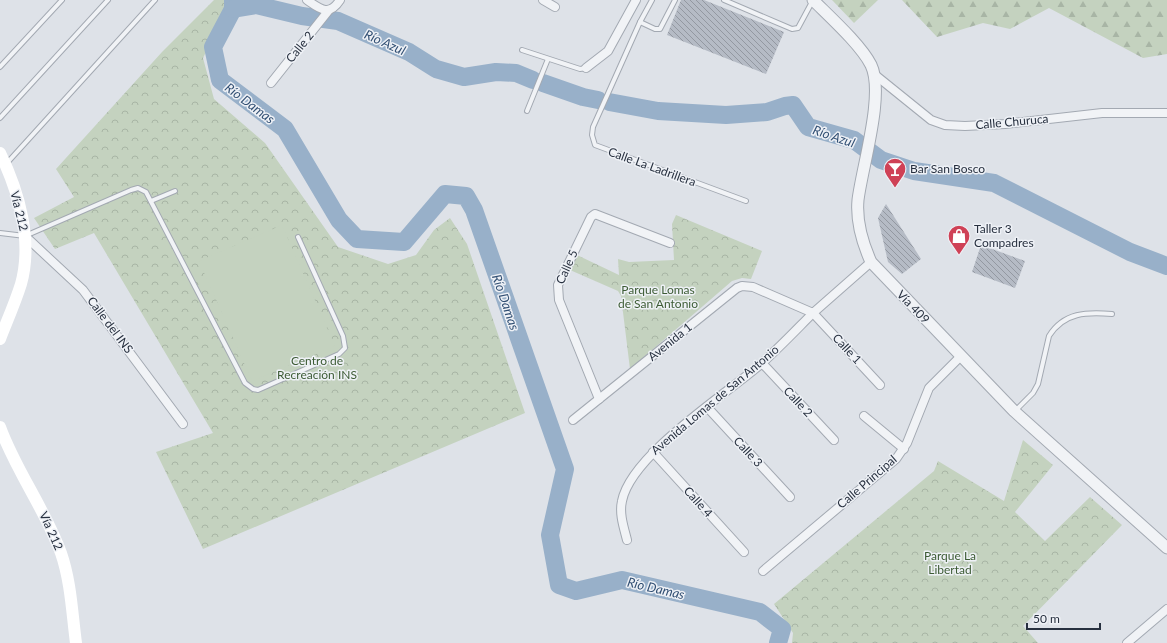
<svg xmlns="http://www.w3.org/2000/svg" width="1167" height="643" viewBox="0 0 1167 643" font-family="Lato,sans-serif">
<defs>
<pattern id="forest-firs" width="22" height="20" patternUnits="userSpaceOnUse"><rect width="22" height="20" fill="#c4d2bf"/><path d="M5 1l3.5 6h-7zM16 11l3.5 6h-7z" fill="#a8b5a5"/></pattern>
<pattern id="park-crowns" width="20" height="18" patternUnits="userSpaceOnUse"><rect width="20" height="18" fill="#c4d2bf"/><path d="M2 6a3 3 0 1 1 6 0M12 15a3 3 0 1 1 6 0" fill="none" stroke="#a8b5a5"/></pattern>
<pattern id="building-back-hatch" width="6" height="6" patternUnits="userSpaceOnUse"><rect width="6" height="6" fill="#b5bbc5"/><path d="M-1 5l2 2M0 0l6 6M5-1l2 2" fill="none" stroke="#9398a1"/></pattern>
</defs>
<rect width="100%" height="100%" fill="#dee2e8"/>
<g fill="url(#forest-firs)">
<polygon points="832,0 878,0 854,23"/>
<polygon points="902,0 1167,0 1167,54 1143,58 1049,8 1010,29 983,23 937,37"/>
</g>
<g fill="url(#park-crowns)">
<polygon points="214,0 227,0 228,7 203,58 214,99 265,143 338,247 388,264 416,255 434,230 450,218 467,244 525,413 203,549 156,452 213,433 94,233 55,249 34,218 74,197 56,169 162,52"/>
<polygon points="676,215 762,251 751,279 742,278 732,281 630,369 621,296 618,291 570,270 577,255 619,275 618,259 629,262 674,260 672,224"/>
<polygon points="1023,440 1053,465 1015,512 1045,541 1090,497 1122,525 1023,626 1038,643 792,643 793,633 774,604 934,471 938,461 1004,501"/>
</g>
<polygon fill="#c4d2bf" points="282,225 335,346 252,381 199,261"/>
<g fill="none" stroke-linecap="round" stroke-linejoin="round">
<g stroke="#98b0c9" stroke-width="18">
<polyline points="233,0 233,9 213,47 220,80 285,129 339,220 357,239 404,242 445,194 466,196 474,210 565,469 550,535 559,585 576,591 622,580 760,612 782,629 778,643"/>
<polyline points="233,9 256,5 302,16 338,21 409,52 436,69 464,77 496,72 516,73 533,80"/>
<polyline points="543,83 583,97 598,100"/>
<polyline points="609,102 658,111 726,115 767,112 785,106 793,105 808,127 854,140 881,160 914,171 994,183 1130,252 1167,266"/>
</g>
</g>
<g fill="url(#building-back-hatch)">
<polygon points="681,0 704,0 784,32 766,74 667,35"/>
<polygon points="886,204 921,259 902,274 888,262 878,218"/>
<polygon points="981,245 1025,261 1015,288 972,272"/>
</g>
<g fill="none" stroke-linecap="round" stroke-linejoin="round">
<g stroke="#a3a9b2" stroke-width="6">
<g id="service">
<polyline points="652,0 640,22 593,127 592,135 595,145 746,201"/>
<polyline points="724,0 792,29 798,28 812,2"/>
<polyline points="640,22 655,29 660,29 675,0"/>
<polyline points="522,50 580,69 586,68"/>
<polyline points="0,67 62,0"/>
<polyline points="527,111 548,59"/>
<polyline points="0,118 108,0"/>
<polyline points="7,163 155,0"/>
<polyline points="151,201 175,191"/>
<polyline points="0,233 25,236 131,190 138,188 146,192 245,383 253,389 258,390 339,354 345,348 343,336 298,237"/>
<path d="M1015,411L1033,393L1038,384L1049,336C1064,312 1087,312 1112,314"/>
</g>
</g>
<g stroke="#a3a9b2" stroke-width="10">
<g id="minor">
<path d="M307,0C320,9 329,17 340,0"/>
<polyline points="543,0 555,7"/>
<polyline points="586,68 608,51 636,0"/>
<polyline points="874,74 931,120 945,125 965,126 1005,124 1102,113 1167,113"/>
<polyline points="271,83 329,10"/>
<polyline points="25,236 83,290 183,424"/>
<polyline points="762,363 834,440"/>
<polyline points="599,399 559,300 558,285 591,217 595,214 670,243"/>
<polyline points="707,407 790,497"/>
<polyline points="864,416 904,449"/>
<polyline points="573,420 737,288 742,286 753,287 813,313 871,262"/>
<polyline points="653,452 744,552"/>
<path d="M627,540C624,528 619,514 622,501C631,455 725,395 761,364C779,348 796,330 813,313L880,385"/>
<polyline points="763,571 896,459 907,443 929,388 961,356"/>
<polyline points="1127,643 1167,609"/>
</g>
</g>
<g stroke="#a3a9b2" stroke-width="13">
<path id="tertiary" d="M813,0C830,17 861,45 871,65C885,94 862,167 858,200C856,222 862,242 871,262L1014,411L1167,548"/>
</g>
<use href="#service" stroke="#f1f3f6" stroke-width="4"/>
<use href="#minor" stroke="#f1f3f6" stroke-width="8"/>
<use href="#tertiary" stroke="#f1f3f6" stroke-width="11"/>
<g stroke="#fff" stroke-width="12">
<path d="M0,153C19,192 33,241 21,284C15,303 7,321 0,339"/>
<path d="M0,427C16,471 45,509 61,553C71,582 72,613 76,643"/>
</g>
</g>
<defs>
<g id="bar-pin" transform="scale(1.15)"><path d="M0 17L-7.5 6A9.5 9.5 0 1 1 7.5 6Z" fill="#cf4156" stroke="#eef1f6"/><path d="M-6-5H6L.8 .8V4.5H3.5V6h-7V4.5H-.8V.8Z" fill="#fff"/></g>
<g id="shop-pin" transform="scale(1.15)"><path d="M0 17L-7.5 6A9.5 9.5 0 1 1 7.5 6Z" fill="#cf4156" stroke="#eef1f6"/><path d="M-5-2.5h2.3a2.7 3.5 0 0 1 5.4 0H5L5.5 6h-11ZM-1.5-2.5h3a1.5 2.3 0 0 0-3 0Z" fill="#fff"/></g>
</defs>
<g fill-rule="evenodd">
<use href="#bar-pin" x="895" y="169"/>
<use href="#shop-pin" x="959" y="236"/>
</g>
<g text-anchor="middle" stroke-width="3" stroke-linejoin="round" paint-order="stroke">
<g font-size="12" fill="#27303f" stroke="#eef1f6">
<text transform="translate(300 47) rotate(-51)" y="4">Calle 2</text>
<text transform="translate(1012 122) rotate(-5)" y="4">Calle Churuca</text>
<text transform="translate(652 167) rotate(20)" y="4">Calle La Ladrillera</text>
<text transform="translate(19 211) rotate(76)" y="4">Vía 212</text>
<text transform="translate(567 267) rotate(-66)" y="4">Calle 5</text>
<text transform="translate(913 307) rotate(46)" y="4">Vía 409</text>
<text transform="translate(110 325) rotate(53)" y="4">Calle del INS</text>
<text transform="translate(670 342) rotate(-39)" y="4">Avenida 1</text>
<text transform="translate(847 349) rotate(47)" y="4">Calle 1</text>
<text transform="translate(715 400) rotate(-40)" y="4">Avenida Lomas de San Antonio</text>
<text transform="translate(798 402) rotate(47)" y="4">Calle 2</text>
<text transform="translate(748 452) rotate(47)" y="4">Calle 3</text>
<text transform="translate(867 482) rotate(-41)" y="4">Calle Principal</text>
<text transform="translate(698 502) rotate(48)" y="4">Calle 4</text>
<text transform="translate(51 531) rotate(66)" y="4">Vía 212</text>
</g>
<g font-size="12" fill="#27303f" stroke="#eef1f6" text-anchor="start">
<text x="910" y="173">Bar San Bosco</text>
<text x="974" y="233">Taller 3<tspan x="974" dy="14">Compadres</tspan></text>
</g>
<g font-size="12" fill="#3c5b34" stroke="#eef1f6">
<text x="658" y="294">Parque Lomas<tspan x="658" dy="14">de San Antonio</tspan></text>
<text x="317" y="365">Centro de<tspan x="317" dy="14">Recreación INS</tspan></text>
<text x="950" y="560">Parque La<tspan x="950" dy="14">Libertad</tspan></text>
</g>
<g font-size="13" font-style="italic" fill="#314f73" stroke="#eef1f6">
<text transform="translate(385 42) rotate(24)" y="5">Río Azul</text>
<text transform="translate(250 103) rotate(37)" y="5">Río Damas</text>
<text transform="translate(834 136) rotate(19)" y="5">Río Azul</text>
<text transform="translate(506 302) rotate(71)" y="5">Río Damas</text>
<text transform="translate(656 588) rotate(13)" y="5">Río Damas</text>
</g>
</g>
<path d="M1027 623v6h73v-6" fill="none" stroke="#27303f" stroke-width="2"/>
<text x="1033" y="623" font-size="12" fill="#27303f" stroke="#eef1f6" stroke-width="3" paint-order="stroke">50 m</text>
</svg>
